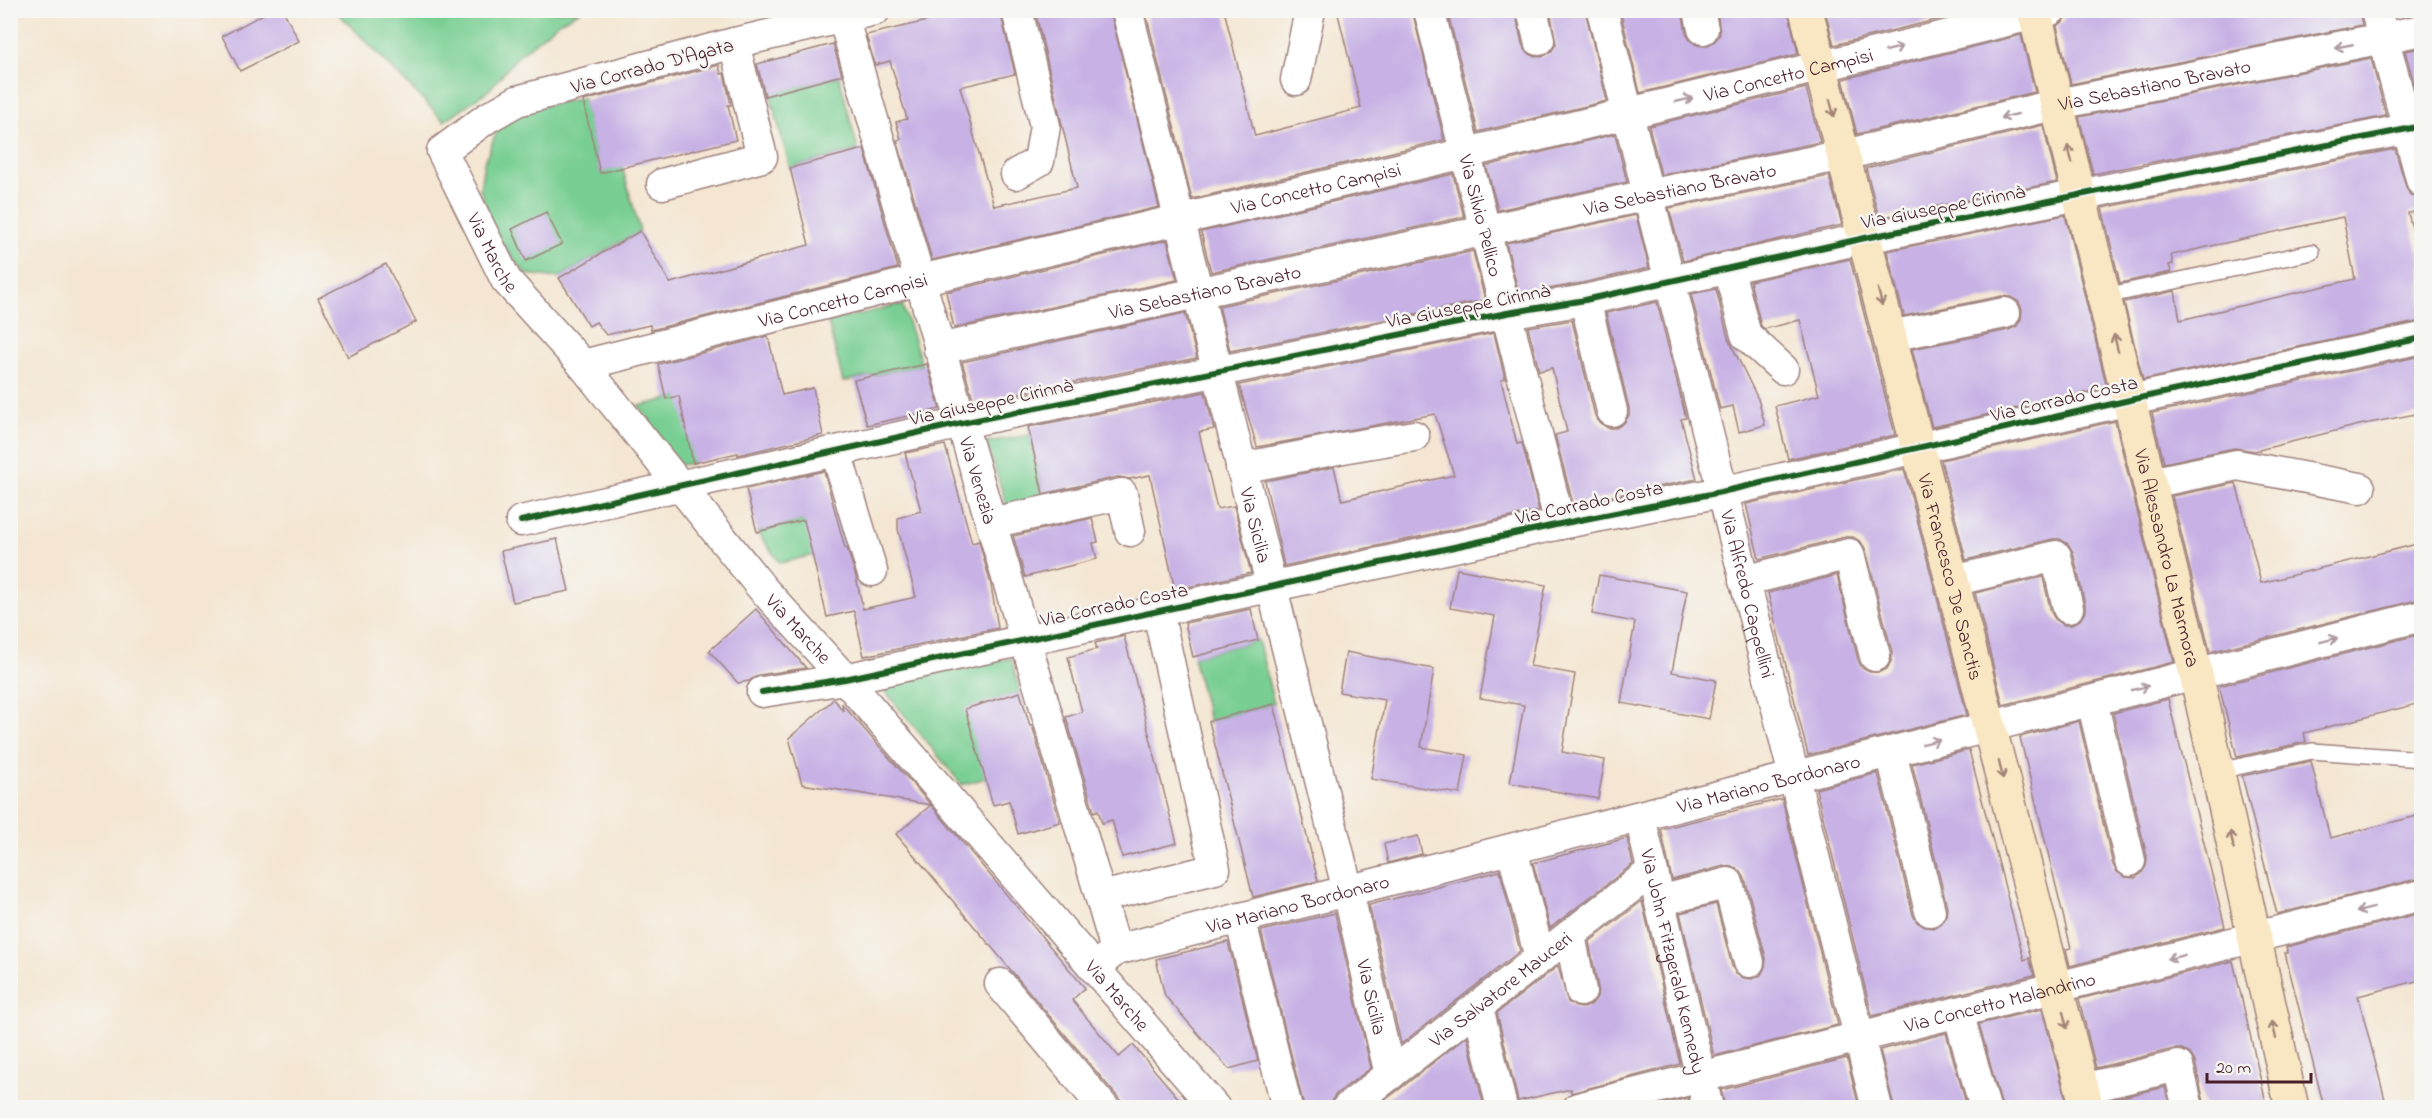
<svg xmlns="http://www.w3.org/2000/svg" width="2432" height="1118" viewBox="0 0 2432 1118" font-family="'Indie Flower',sans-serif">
<rect width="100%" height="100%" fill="#f6f6f2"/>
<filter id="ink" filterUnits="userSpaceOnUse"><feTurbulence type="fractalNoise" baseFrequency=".0167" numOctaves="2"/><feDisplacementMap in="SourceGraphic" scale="12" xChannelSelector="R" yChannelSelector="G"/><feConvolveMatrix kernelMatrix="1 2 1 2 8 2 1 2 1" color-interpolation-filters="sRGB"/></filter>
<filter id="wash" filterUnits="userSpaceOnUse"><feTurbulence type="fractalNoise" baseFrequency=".008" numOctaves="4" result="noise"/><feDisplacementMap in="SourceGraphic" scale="24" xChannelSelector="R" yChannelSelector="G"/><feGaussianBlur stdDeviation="1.35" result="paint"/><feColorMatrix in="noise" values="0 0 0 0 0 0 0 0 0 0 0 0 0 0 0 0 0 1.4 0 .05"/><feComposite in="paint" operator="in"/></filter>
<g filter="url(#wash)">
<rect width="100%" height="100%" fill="#f4e6d2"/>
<g fill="#79cf93" stroke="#62775f" stroke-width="1.5">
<polygon points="336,11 581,11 561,21 518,56 489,90 444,121"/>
<polygon points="839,76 858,150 790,168 770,94"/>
<polygon points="583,98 600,172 622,167 640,231 559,278 526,274 502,245 490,220 480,189 484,163 499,126 518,111"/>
<polygon points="902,304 922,365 843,382 828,322"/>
<polygon points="776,373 693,463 679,465 639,406"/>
<polygon points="1030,435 1044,499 1007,506 986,442"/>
<polygon points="836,512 849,547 780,563 757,532"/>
<polygon points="1258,640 1274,704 1209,721 1193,657"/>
<polygon points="1011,658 1020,692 966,709 986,778 962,785 880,685"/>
</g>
<g id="blocks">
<g fill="#c7b1e5">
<polygon points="271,10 283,10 299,41 240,71 222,36"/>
<polygon points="975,10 1000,10 1015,74 960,87 994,206 1077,188 1035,10 1110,10 1159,207 932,260 897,140 901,139 896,122 907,119 890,61 875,65 866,35"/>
<polygon points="1145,10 1224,10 1255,136 1361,108 1337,10 1412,10 1444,140 1192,199"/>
<polygon points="1447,10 1515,10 1522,44 1526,51 1533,56 1542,57 1551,52 1556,44 1550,10 1585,10 1607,101 1478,132"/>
<polygon points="1620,10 1682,10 1686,33 1690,40 1697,45 1706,46 1715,41 1720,34 1717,10 1788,10 1798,54 1640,93"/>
<polygon points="1825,10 1976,10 1834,45"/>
<polygon points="2068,10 2359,10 2362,25 2071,84 2057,26 2063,22"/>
<polygon points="2021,35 2035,92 1857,134 1843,79"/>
<polygon points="833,44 842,75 765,96 757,64"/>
<polygon points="2421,48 2421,109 2405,51"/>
<polygon points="2371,58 2386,116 2093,174 2079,117"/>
<polygon points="719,65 721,74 724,73 731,105 728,105 736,140 600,173 583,101"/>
<polygon points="1806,88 1820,142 1661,175 1649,126"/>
<polygon points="2043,125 2057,182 1879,218 1866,168"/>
<polygon points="1615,134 1627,182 1498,210 1486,166"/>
<polygon points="864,149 898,268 651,330 650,325 606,335 596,322 589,326 559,278 640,231 670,283 809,245 790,168"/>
<polygon points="2395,149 2406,187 2410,195 2421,199 2421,211 2408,213 2421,261 2421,321 2143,380 2124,302 2175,291 2180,320 2355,279 2343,217 2171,255 2173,264 2169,265 2171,272 2120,283 2102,208"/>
<polygon points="1453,174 1464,217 1211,272 1201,232"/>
<polygon points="1829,176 1842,225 1683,261 1669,208"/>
<polygon points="546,212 562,244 526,261 512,229"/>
<polygon points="1636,215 1649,268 1582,283 1519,294 1506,243"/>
<polygon points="2065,215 2107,388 1932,427 1912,349 2009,330 2017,326 2021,319 2022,309 2018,301 2010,297 2002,296 1904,316 1887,251"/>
<polygon points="1167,240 1177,280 954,328 946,292"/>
<polygon points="1473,251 1485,300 1230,351 1219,306"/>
<polygon points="1850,259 1895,435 1788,459 1775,406 1819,395 1800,320 1765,329 1761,326 1750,281"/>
<polygon points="386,264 416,322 348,357 318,298"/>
<polygon points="1716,289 1728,338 1758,399 1765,425 1739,432 1733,406 1720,409 1691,294"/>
<polygon points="1657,302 1686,418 1681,419 1697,479 1573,504 1555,435 1567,432 1552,368 1539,371 1528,327 1572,320 1595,416 1600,423 1608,428 1616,428 1624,423 1629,415 1629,408 1606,313"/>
<polygon points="1185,313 1197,358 974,402 962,362"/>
<polygon points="1494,333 1505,379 1501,380 1517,444 1522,443 1539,511 1284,566 1265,481 1334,467 1342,500 1454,475 1435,414 1257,447 1239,385"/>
<polygon points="768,336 782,395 813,388 823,435 738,455 738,453 693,463 679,396 666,399 658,364"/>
<polygon points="2421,356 2421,413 2359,425 2255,451 2234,448 2164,463 2152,413"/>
<polygon points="927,364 940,409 867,425 854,380"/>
<polygon points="1205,392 1214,429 1199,432 1217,509 1234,506 1251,573 1175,590 1150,475 1130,479 1118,477 1043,494 1028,427"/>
<polygon points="2115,421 2174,662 2003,705 1975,593 2043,577 2051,612 2055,619 2064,625 2072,625 2080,620 2085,612 2085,605 2073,552 2068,544 2060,539 2053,539 1966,560 1941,460"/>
<polygon points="945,445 972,543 979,541 991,585 998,628 864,656 854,611 827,617 804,520 757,532 746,489 824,471 845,548 847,548 856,577 863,609 916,597 898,529 898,518 921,511 905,453"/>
<polygon points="1904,469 1967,715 1808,755 1768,593 1837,575 1858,660 1862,668 1870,672 1880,672 1887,669 1891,661 1892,652 1866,550 1861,542 1853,537 1845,537 1759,559 1746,504"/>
<polygon points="2236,483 2261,583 2421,543 2421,599 2210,652 2172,496"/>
<polygon points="1092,518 1098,542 1093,543 1097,559 1025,577 1013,536"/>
<polygon points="557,539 569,591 513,602 501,551"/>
<polygon points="1457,569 1546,585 1530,666 1575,674 1562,752 1605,760 1598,799 1510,783 1524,705 1480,698 1495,616 1450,608"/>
<polygon points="1599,575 1687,591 1672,672 1716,680 1709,719 1621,703 1635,622 1592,614"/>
<polygon points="756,609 806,668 759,675 749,681 738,683 709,651"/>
<polygon points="1251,609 1258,640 1193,657 1185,623"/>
<polygon points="2421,634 2421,703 2304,733 2306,742 2237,757 2219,686"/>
<polygon points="1124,636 1177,843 1122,857 1112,820 1102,823 1098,810 1094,812 1066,717 1082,712 1068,657 1097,649 1095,643"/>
<polygon points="1346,652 1434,669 1421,747 1467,755 1460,794 1371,779 1385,700 1339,692"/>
<polygon points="1020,692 1030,726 1032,725 1060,822 1018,834 1009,801 993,805 965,709"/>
<polygon points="834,699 843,711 842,704 931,805 802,784 789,738"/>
<polygon points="2168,699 2225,927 2070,966 2066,949 2071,948 2020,737 2079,721 2113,865 2117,872 2125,877 2135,878 2141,874 2146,866 2147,857 2113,713"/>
<polygon points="1274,704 1318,881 1253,897 1209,721"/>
<polygon points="1969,750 2024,960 2029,958 2034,975 1872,1016 1816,789 1878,773 1913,915 1917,922 1925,927 1935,928 1941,924 1946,916 1947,907 1912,764"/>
<polygon points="2311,761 2330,838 2421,815 2421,878 2277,914 2242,776"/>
<polygon points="1782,799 1838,1025 1714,1056 1680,913 1716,904 1732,966 1736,974 1744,978 1753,979 1761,975 1765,967 1766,958 1745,879 1741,871 1733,867 1724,866 1672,880 1661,829"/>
<polygon points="931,805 1085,988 1072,1000 1096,1029 1119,1057 1133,1045 1186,1107 1126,1107 931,875 896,834"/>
<polygon points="1418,836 1422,854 1388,863 1384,844"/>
<polygon points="1627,838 1633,864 1550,928 1533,863"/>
<polygon points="1500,871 1520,951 1401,1044 1369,905"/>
<polygon points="1642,901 1680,1064 1571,1093 1571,1089 1518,1101 1497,1013 1558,966 1568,1002 1576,1007 1584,1008 1592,1004 1597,997 1598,988 1589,942"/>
<polygon points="1335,913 1371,1068 1336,1094 1331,1101 1330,1107 1304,1107 1261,931"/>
<polygon points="2421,913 2421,980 2358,996 2387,1107 2324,1107 2285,953 2288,953 2286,947"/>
<polygon points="1228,942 1258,1061 1229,1069 1165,996 1156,959"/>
<polygon points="2233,961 2267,1107 2205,1107 2195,1062 2190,1054 2182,1049 2174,1049 2096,1068 2079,999"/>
<polygon points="2042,1009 2068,1107 2002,1107 1979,1024"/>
<polygon points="1946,1033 1967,1107 1894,1107 1880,1050"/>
<polygon points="1467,1036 1484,1107 1376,1107 1401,1088"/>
<polygon points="1847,1058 1859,1107 1725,1107 1721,1090"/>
<polygon points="2165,1087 2170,1107 2105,1107 2105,1101"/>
<polygon points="1688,1098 1690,1107 1650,1107"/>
</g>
</g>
</g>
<g filter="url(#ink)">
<use href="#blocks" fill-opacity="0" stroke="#9f827e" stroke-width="1.5"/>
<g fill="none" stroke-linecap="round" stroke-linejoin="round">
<g stroke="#9f827e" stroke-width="18">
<g id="lane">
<polyline points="2105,296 2312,252"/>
<polyline points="2218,771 2312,751 2422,759"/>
</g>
</g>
<g stroke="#9f827e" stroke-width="33">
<g id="street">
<path id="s1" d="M841,10L1116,950"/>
<path id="s2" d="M875,10L734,43L517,101L487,118L442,151L506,280L583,365L762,588L845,679L1215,1108"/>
<path id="s3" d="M1127,10L1348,891L1390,1075"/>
<path id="s4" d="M1429,10L1560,524"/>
<polyline points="1532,10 1539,40"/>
<path id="s5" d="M1602,10L1877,1108"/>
<polyline points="1699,10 1703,29"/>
<polyline points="2376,10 2422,182"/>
<polyline points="1296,80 1310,10"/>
<polyline points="1016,174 1039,161 1045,126 1017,10"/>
<polyline points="662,184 762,157 734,43"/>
<polyline points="1728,267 1746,335 1783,369"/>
<polyline points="1585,300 1612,411"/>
<polyline points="1890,336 2005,313"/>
<path id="s6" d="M939,349L1648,195L1844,155L2058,104L2422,30"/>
<path id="s7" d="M583,365L920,280L1466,153L2051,10"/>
<polyline points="836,452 872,571"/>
<polyline points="1241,468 1348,447 1414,436"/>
<polyline points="2150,483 2237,465 2360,488"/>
<polyline points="521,521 962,423 1507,313 1585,300 1865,238 2422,126"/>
<polyline points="991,523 1122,494 1130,531"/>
<polyline points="1744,581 1849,554 1875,656"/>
<polyline points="1953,581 2056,556 2068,608"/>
<polyline points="762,692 845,679 1560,524 1721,492 2130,400 2422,338"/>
<polyline points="2092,701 2130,861"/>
<polyline points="1891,752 1930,911"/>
<path id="s8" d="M1640,817L1708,1108"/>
<polyline points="1512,849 1540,958"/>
<polyline points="1101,897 1215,869 1158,612"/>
<polyline points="1660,901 1728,883 1749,962"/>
<polyline points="1240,918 1287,1108"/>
<polyline points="1570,935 1581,991"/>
<path id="s9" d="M1094,968L1116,950L2422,616"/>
<polyline points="1000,984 1104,1108"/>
<polyline points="1478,1007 1502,1108"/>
<polyline points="1958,1012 1985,1108"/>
<polyline points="2082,1089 2178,1066 2188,1108"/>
<path id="s10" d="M1347,1108L1652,871"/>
<path id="s11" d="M1578,1108L2422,895"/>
</g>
</g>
<g stroke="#9f827e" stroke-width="36">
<g id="secondary">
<path id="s12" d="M1806,10L2087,1108"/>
<path id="s13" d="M2034,10L2196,674L2292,1108"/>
</g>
</g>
<use href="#lane" stroke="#fff" stroke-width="15"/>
<use href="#street" stroke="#fff" stroke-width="30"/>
<use href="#secondary" stroke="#f9e7c3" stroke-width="33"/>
<g stroke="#f6f6f2" stroke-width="10">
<g id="cycleway">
<polyline points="521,521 962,423 1507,313 1585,300 1865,238 2422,126"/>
<polyline points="762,692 845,679 1560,524 1721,492 2130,400 2422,338"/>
</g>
</g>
<use href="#cycleway" stroke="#1b5e20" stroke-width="6"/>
</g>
<defs><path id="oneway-shaft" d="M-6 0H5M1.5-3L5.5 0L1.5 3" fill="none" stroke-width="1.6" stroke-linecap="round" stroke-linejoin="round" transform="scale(1.5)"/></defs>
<g stroke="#ae9aa0">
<use href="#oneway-shaft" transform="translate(2344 46) rotate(169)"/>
<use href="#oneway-shaft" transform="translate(1894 49) rotate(-14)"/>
<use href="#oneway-shaft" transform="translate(1684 100) rotate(-13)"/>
<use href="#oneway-shaft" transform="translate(2009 116) rotate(167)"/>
<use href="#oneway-shaft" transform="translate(2329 640) rotate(-14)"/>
<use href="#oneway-shaft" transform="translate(2140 688) rotate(-14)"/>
<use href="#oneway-shaft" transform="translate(1931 742) rotate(-14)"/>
<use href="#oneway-shaft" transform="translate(2365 910) rotate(166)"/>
<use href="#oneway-shaft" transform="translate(2176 957) rotate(166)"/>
</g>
<g stroke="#a28377">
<use href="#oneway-shaft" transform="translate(1832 108) rotate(76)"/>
<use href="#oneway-shaft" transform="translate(2070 154) rotate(-104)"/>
<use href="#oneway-shaft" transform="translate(1880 297) rotate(76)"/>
<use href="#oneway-shaft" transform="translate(2116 343) rotate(-104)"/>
<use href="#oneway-shaft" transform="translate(2001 770) rotate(76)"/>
<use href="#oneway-shaft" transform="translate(2232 840) rotate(-102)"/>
<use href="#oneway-shaft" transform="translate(2065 1020) rotate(76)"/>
<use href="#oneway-shaft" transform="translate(2274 1030) rotate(-103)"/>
</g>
</g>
<g text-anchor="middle" stroke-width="5" stroke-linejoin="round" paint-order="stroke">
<g font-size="20" fill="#4a1f2b" stroke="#f6f6f2">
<text transform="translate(652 65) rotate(-15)" y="7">Via Corrado D'Agata</text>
<text dy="7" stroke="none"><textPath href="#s7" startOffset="1240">Via Concetto Campisi</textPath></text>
<text dy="7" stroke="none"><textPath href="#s6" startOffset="1244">Via Sebastiano Bravato</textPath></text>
<text dy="7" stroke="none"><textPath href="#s7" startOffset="754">Via Concetto Campisi</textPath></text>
<text dy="7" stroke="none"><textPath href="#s6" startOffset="758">Via Sebastiano Bravato</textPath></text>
<text transform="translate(1943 206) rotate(-11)" y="7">Via Giuseppe Cirinnà</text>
<text dy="7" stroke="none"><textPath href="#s4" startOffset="212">Via Silvio Pellico</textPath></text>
<text dy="7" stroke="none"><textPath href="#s2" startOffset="573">Via Marche</textPath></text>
<text dy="7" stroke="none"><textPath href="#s6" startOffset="272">Via Sebastiano Bravato</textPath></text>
<text dy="7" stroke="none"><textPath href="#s7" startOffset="268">Via Concetto Campisi</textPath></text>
<text transform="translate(1468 305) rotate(-11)" y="7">Via Giuseppe Cirinnà</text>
<text transform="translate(2064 398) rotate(-13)" y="7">Via Corrado Costa</text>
<text transform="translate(991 401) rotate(-12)" y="7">Via Giuseppe Cirinnà</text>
<text dy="7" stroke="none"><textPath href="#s1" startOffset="490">Via Venezia</textPath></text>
<text transform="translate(1589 502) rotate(-12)" y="7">Via Corrado Costa</text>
<text dy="7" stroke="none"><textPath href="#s3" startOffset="531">Via Sicilia</textPath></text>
<text dy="7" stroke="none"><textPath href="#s13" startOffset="564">Via Alessandro La Marmora</textPath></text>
<text dy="7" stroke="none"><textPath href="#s12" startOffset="585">Via Francesco De Sanctis</textPath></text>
<text dy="7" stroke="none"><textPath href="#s5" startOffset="602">Via Alfredo Cappellini</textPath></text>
<text transform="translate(1114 604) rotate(-12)" y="7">Via Corrado Costa</text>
<text dy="7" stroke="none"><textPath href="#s2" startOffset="1059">Via Marche</textPath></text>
<text dy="7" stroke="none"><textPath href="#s9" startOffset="702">Via Mariano Bordonaro</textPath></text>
<text dy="7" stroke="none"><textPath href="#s9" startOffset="216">Via Mariano Bordonaro</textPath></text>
<text dy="7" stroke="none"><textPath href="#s8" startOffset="148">Via John Fitzgerald Kennedy</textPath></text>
<text dy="7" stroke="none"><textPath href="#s10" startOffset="194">Via Salvatore Mauceri</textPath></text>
<text dy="7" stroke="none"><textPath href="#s2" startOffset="1545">Via Marche</textPath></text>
<text dy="7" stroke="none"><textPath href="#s3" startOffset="1017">Via Sicilia</textPath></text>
<text dy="7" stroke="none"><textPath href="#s11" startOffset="435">Via Concetto Malandrino</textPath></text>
</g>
</g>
<rect width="2432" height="1118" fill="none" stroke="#f6f6f2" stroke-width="36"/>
<path d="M2207 1073v9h104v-9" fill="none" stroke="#4a1f2b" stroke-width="3"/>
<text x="2216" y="1073" font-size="18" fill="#4a1f2b" stroke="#f6f6f2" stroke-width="4.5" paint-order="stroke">20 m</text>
</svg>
